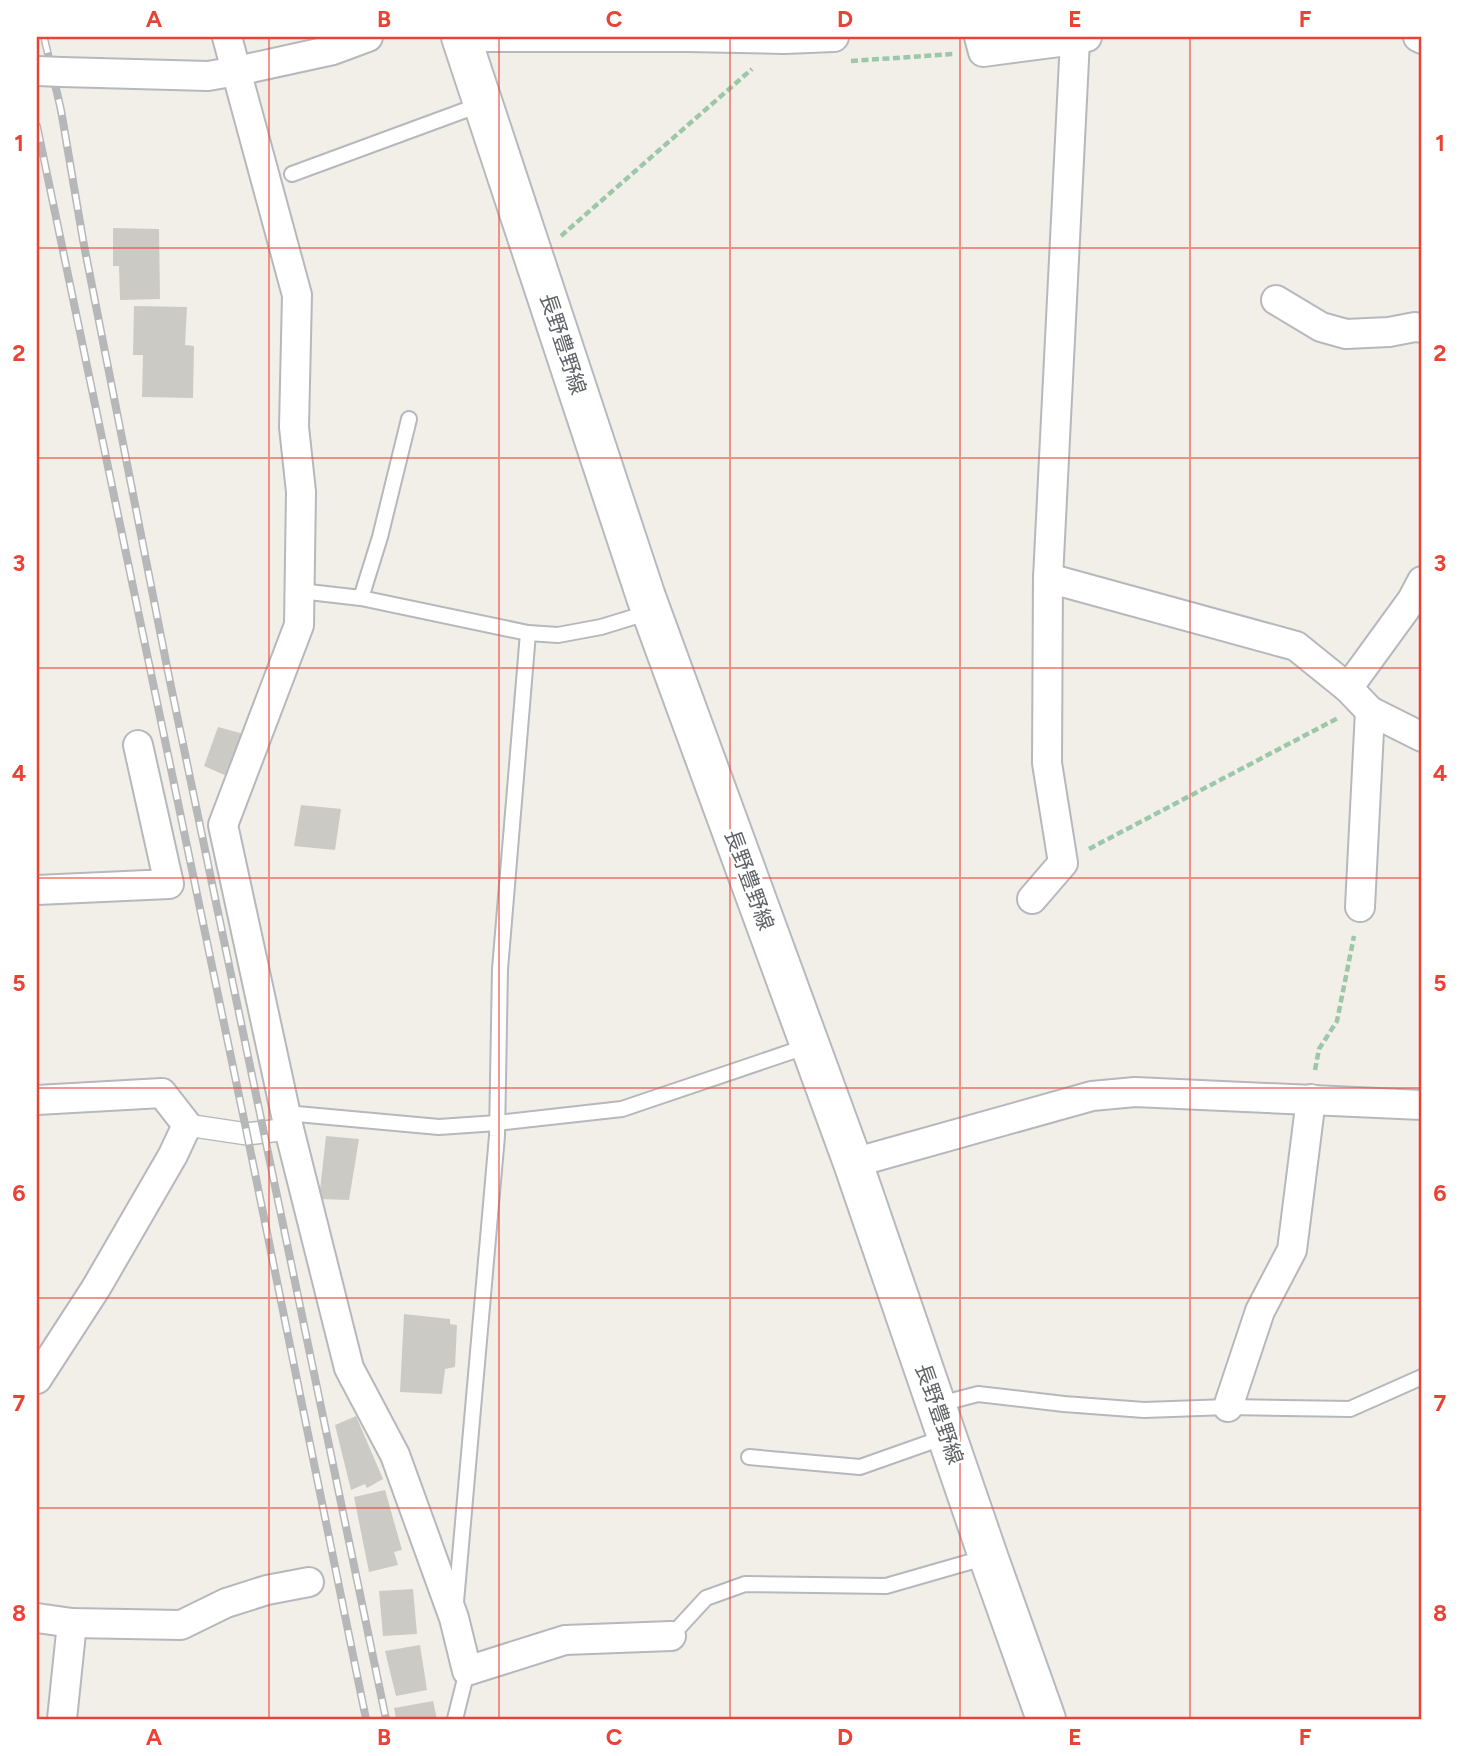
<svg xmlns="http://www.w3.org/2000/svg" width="1459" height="1756" viewBox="0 0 1459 1756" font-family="Figtree,'Noto Sans JP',sans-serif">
<rect width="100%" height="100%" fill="#f1efe8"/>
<g fill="#cccac5">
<polygon points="113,228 159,229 160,299 120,300 119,266 113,266"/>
<polygon points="134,306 187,307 185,345 194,346 193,398 142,397 143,355 133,355"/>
<polygon points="218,727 244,734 229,777 204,766"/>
<polygon points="301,805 341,809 335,850 294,846"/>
<polygon points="326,1136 359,1139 349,1200 319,1199"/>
<polygon points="404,1314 450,1319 450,1324 457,1325 455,1367 445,1369 442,1394 400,1392"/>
<polygon points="356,1416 383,1479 367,1488 365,1484 351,1490 335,1425"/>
<polygon points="385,1490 402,1550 394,1552 398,1565 369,1572 354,1497"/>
<polygon points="413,1589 417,1634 383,1636 379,1591"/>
<polygon points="420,1645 427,1690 396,1696 385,1651"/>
<polygon points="433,1701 437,1719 396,1719 394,1708"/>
</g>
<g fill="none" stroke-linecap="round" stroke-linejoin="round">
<g stroke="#b5b8bc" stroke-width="18">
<g id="service">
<polyline points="292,174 482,104"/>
<polyline points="300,591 361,598 380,537 409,419"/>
<polyline points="361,598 528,633 558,635 601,627 650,612"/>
<polyline points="286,1113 439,1127 497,1123 622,1109 808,1046"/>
<polyline points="936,1405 978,1394 1064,1404 1144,1410 1228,1407 1350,1409 1422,1377"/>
<polyline points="749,1457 860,1467 945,1437"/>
<polyline points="456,1602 497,1136 500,969 528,633"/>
<polyline points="671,1636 706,1598 745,1584 886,1586 987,1557"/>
<polyline points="455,1719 467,1671"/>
</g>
</g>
<g stroke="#b5b8bc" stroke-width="24">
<polyline id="pedestrian" points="187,1125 247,1134 289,1129"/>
</g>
<g stroke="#b5b8bc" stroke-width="32">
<g id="minor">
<polyline points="227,37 297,295 294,427 301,492 299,625 223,825 289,1129 349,1368 395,1455 454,1618 467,1671 565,1640 671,1636"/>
<polyline points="461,37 687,37 784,39 834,37"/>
<polyline points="979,37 983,52 1075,40 1087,37"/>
<polyline points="1418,37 1422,39"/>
<polyline points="62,72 208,76 237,71 333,50 368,37"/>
<polyline points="1276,300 1321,327 1346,334 1389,332 1415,327 1422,328"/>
<polyline points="1048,578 1296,646 1348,688 1370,711 1422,737"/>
<polyline points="1348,688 1412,600 1422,581"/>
<polyline points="37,890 169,884 138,745"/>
<polyline points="1032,899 1063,863 1047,763 1048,578 1075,40"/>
<polyline points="1360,907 1370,711"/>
<polyline points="37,1100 162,1093 187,1125 173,1155 96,1288 37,1379"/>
<polyline points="853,1163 1092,1096 1135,1092 1422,1105"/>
<polyline points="1228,1407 1260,1311 1292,1250 1311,1099"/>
<polyline points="37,1618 72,1623 181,1625 226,1603 267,1590 309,1582"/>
<polyline points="62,1719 72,1623"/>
</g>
</g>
<g stroke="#b6babf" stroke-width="42">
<polyline id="secondary" points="461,37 646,597 853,1163 988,1556 1046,1719"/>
</g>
<g stroke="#9cc7a9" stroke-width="4.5" stroke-dasharray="7 3.5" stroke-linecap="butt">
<polyline points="851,61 954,54"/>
<polyline points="561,236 752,69"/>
<polyline points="1089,849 1338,718"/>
<polyline points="1315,1070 1319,1049 1337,1021 1354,936"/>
</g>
<use href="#service" stroke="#fff" stroke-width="14"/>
<use href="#pedestrian" stroke="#fff" stroke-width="21"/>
<use href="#minor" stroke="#fff" stroke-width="28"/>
<use href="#secondary" stroke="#fff" stroke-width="38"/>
<g stroke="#b6b7b8" stroke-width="8">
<g id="rail">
<polyline points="44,37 61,110 83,240 168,672 386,1719"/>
<polyline points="37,126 247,1134 366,1719"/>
</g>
</g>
<use href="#rail" stroke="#fff" stroke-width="5" stroke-dasharray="16" stroke-linecap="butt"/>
<g stroke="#b5b8bc" stroke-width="32" stroke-linecap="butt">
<polyline id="minor-bridge" points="37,71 62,72"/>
</g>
<use href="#minor-bridge" stroke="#fff" stroke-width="28"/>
</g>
<path fill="none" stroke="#ea4335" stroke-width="2" stroke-opacity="0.55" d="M269,37V1719M499,37V1719M730,37V1719M960,37V1719M1190,37V1719M37,248H1422M37,458H1422M37,668H1422M37,878H1422M37,1088H1422M37,1298H1422M37,1508H1422"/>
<g text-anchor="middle" stroke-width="5" stroke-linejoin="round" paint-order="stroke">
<g font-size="21" fill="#5f6368" stroke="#fff">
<text transform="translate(563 344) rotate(72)" y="7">長野豊野線</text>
<text transform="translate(749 880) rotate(70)" y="7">長野豊野線</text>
<text transform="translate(939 1414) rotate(71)" y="7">長野豊野線</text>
</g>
</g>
<rect width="1459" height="1756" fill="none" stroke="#ffffff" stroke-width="77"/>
<rect x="38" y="38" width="1382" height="1680" fill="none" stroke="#ea4335" stroke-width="2.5"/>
<g font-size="23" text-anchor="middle" font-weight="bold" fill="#ea4335">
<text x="154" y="27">A</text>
<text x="384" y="27">B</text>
<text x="614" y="27">C</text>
<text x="845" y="27">D</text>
<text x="1075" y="27">E</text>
<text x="1305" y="27">F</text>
<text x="19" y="151">1</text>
<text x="1440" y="151">1</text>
<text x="19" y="361">2</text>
<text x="1440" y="361">2</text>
<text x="19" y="571">3</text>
<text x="1440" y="571">3</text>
<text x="19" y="781">4</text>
<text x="1440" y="781">4</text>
<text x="19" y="991">5</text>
<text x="1440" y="991">5</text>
<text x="19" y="1201">6</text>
<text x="1440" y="1201">6</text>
<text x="19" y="1411">7</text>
<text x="1440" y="1411">7</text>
<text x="19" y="1621">8</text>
<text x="1440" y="1621">8</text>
<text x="154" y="1745">A</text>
<text x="384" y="1745">B</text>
<text x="614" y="1745">C</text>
<text x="845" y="1745">D</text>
<text x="1075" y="1745">E</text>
<text x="1305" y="1745">F</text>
</g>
</svg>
